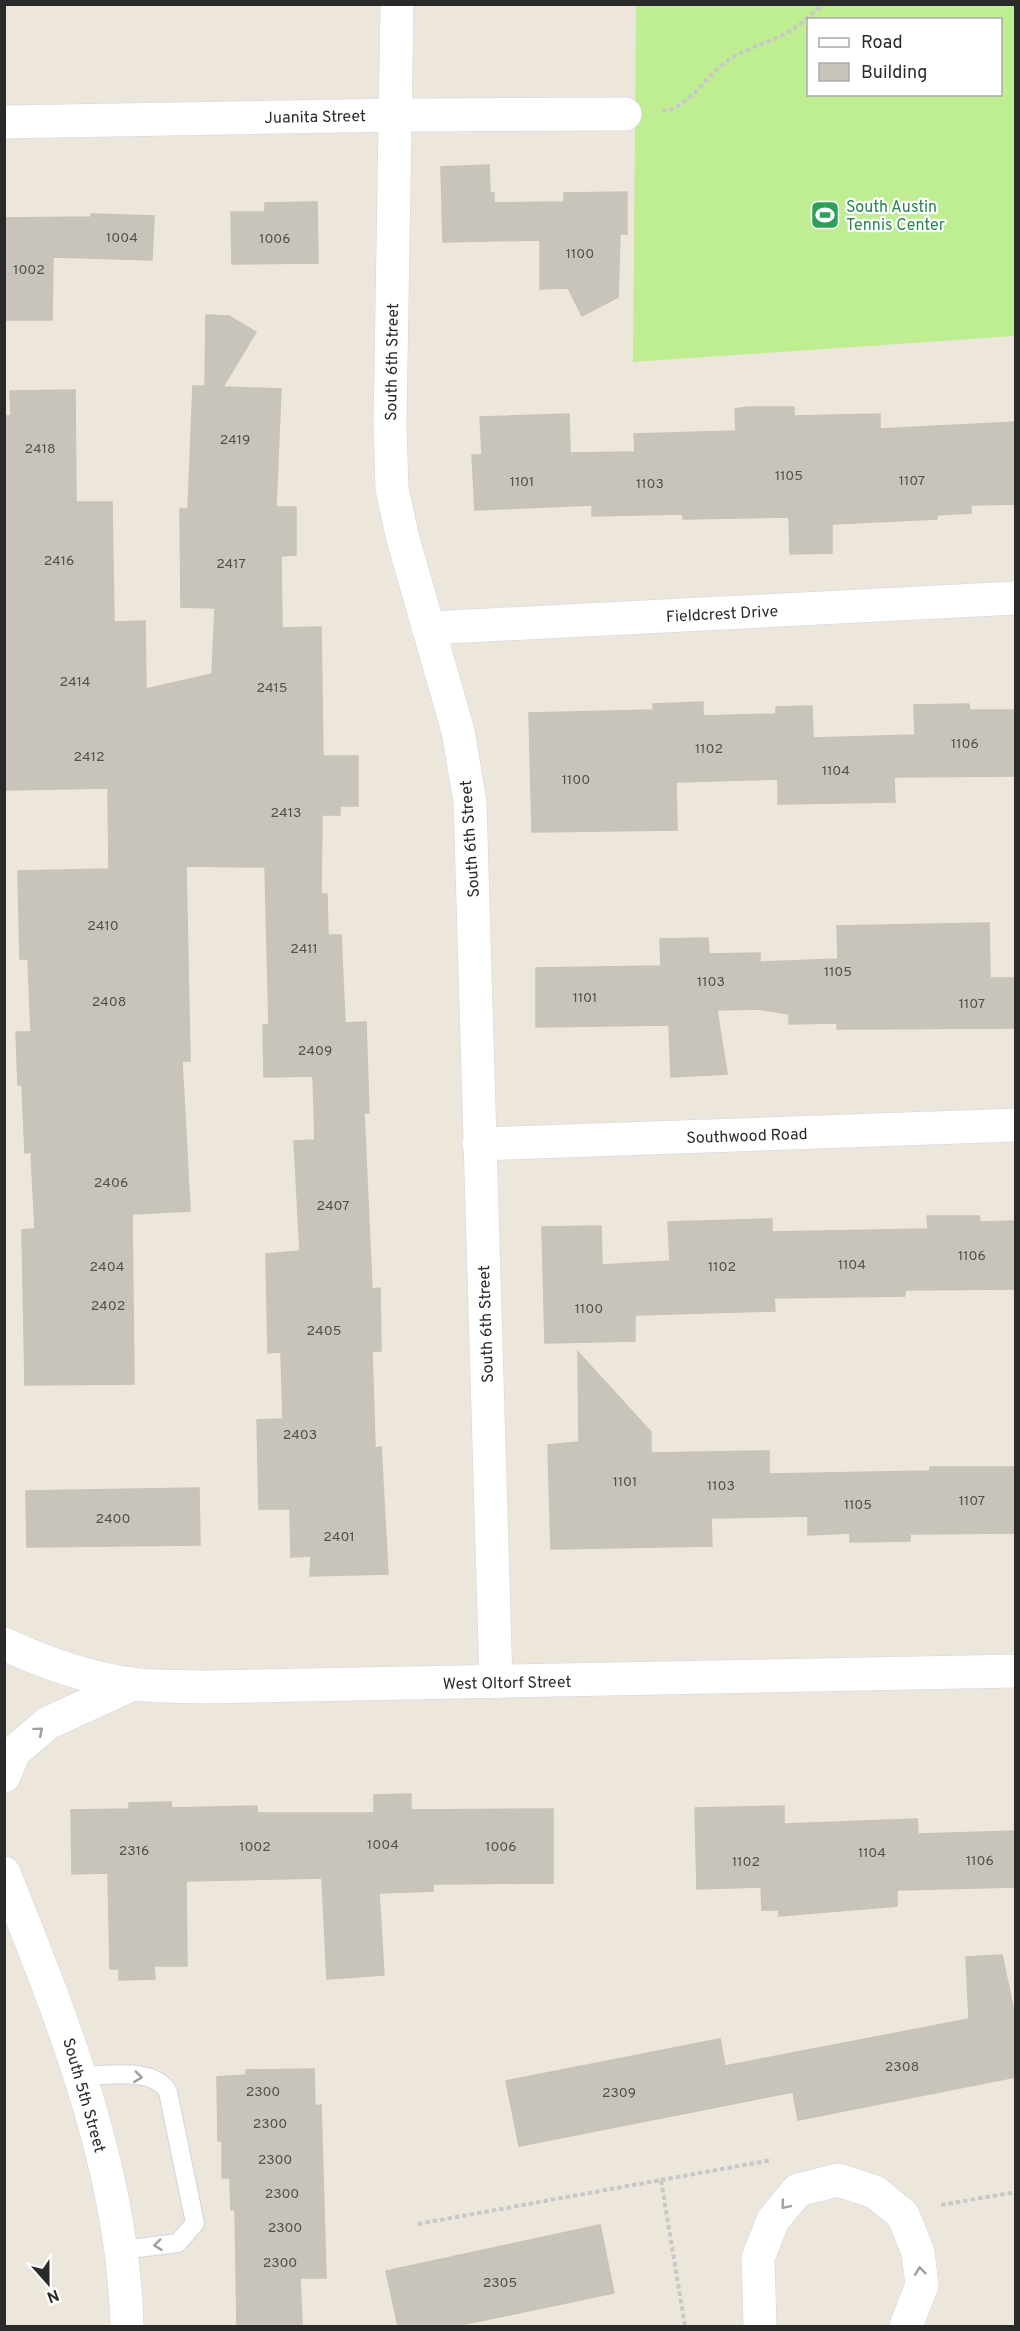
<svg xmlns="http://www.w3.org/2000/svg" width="1020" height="2331" viewBox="0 0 1020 2331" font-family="Overpass,sans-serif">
<rect width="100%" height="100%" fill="#ede7db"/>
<path fill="#beee91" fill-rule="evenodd" d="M636,5H1015V336L633,362ZM808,20H1000V94H808Z"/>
<g fill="#c8c4bb" stroke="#c8c3b5" stroke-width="1.5">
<polygon points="489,165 490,193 494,193 494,203 564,202 564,193 627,192 627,234 620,234 618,297 582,316 568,288 540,289 540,240 443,242 441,167"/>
<polygon points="317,202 318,263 232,264 231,212 265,212 265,203"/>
<polygon points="91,214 154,216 152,260 53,257 52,320 4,320 4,218 91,217"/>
<polygon points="206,315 229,316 256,332 223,387 281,389 276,507 296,507 296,555 281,556 282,628 321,627 323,756 358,756 358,806 340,806 340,815 322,815 321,894 327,894 328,935 341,935 345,1023 366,1022 369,1113 364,1113 372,1289 380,1288 381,1351 372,1351 375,1448 381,1447 388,1574 310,1576 311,1556 291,1557 290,1509 259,1509 257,1420 283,1419 281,1352 268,1353 266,1254 300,1251 294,1141 315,1140 313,1076 264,1077 263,1025 269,1025 265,867 186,866 190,1061 182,1061 190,1211 132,1214 134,1384 25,1385 22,1230 35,1229 31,1152 25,1153 22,1085 18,1085 16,1032 31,1032 28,959 20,959 18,871 109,869 108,788 4,790 4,416 11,416 10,391 75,390 76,502 112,502 114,622 145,621 146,689 212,674 215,608 181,607 180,509 188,509 193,386 205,386"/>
<polygon points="748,407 794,407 794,416 880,414 880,429 1016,422 1016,504 971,505 971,513 937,515 937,519 832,524 832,553 790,554 789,517 683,519 683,514 592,516 592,505 475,510 472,455 482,455 480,417 569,414 570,453 635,452 634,434 736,431 735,409"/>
<polygon points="703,702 703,716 776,714 776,707 812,706 813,738 915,735 914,705 969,704 970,710 1016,710 1016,776 894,777 895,802 778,804 778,779 676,782 677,830 532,832 529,713 653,710 653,704"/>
<polygon points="989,923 990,978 1016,978 1016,1028 837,1029 837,1023 789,1024 789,1014 758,1009 717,1010 727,1074 671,1077 669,1025 536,1027 536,968 661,966 660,939 708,938 709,954 760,953 760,962 838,959 837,926"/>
<polygon points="927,1216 979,1216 980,1222 1016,1221 1016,1289 905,1290 905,1296 774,1298 775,1311 635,1315 635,1341 545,1343 542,1227 601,1226 602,1265 670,1261 668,1222 772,1219 772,1232 928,1229"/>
<polygon points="578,1352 651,1432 651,1453 769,1451 769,1474 930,1471 930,1467 1016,1467 1016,1533 910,1534 910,1541 850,1542 850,1533 808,1535 808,1516 711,1518 712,1546 551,1549 548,1445 579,1442"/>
<polygon points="199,1488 200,1545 27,1547 26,1491"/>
<polygon points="411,1794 411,1810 553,1809 553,1883 433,1884 433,1891 379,1893 384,1975 327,1979 322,1878 186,1881 187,1966 154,1966 155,1979 119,1980 119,1969 110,1969 108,1873 72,1874 71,1810 129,1809 129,1803 171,1802 172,1808 257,1806 257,1813 374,1813 374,1795"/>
<polygon points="784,1806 784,1824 917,1819 918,1834 1016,1831 1016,1887 897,1890 897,1906 779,1916 779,1910 762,1910 761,1887 697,1889 695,1808"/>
<polygon points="1002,1955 1016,2021 1016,2077 798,2120 793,2092 519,2146 506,2081 720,2039 725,2066 969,2019 966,1957"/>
<polygon points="314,2069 315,2106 321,2105 326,2278 300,2278 302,2326 237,2326 235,2209 231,2210 230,2178 222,2178 222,2141 218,2141 217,2077 246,2075 246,2070"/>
<polygon points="600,2225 614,2293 456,2326 398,2326 386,2271"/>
</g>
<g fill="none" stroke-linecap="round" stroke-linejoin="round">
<g stroke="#d1d3e4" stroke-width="20">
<path id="lane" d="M80,2076C105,2076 154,2066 168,2092L195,2223L178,2243L121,2250"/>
</g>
<g stroke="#d1d3e4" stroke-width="34">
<g id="street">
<polyline points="397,4 390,424 392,489 403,539 458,731 470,802 496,1682"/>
<polyline points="4,122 396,115 625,114"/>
<polyline points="428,628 1016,598"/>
<polyline points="479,1144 1016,1125"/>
<polyline points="760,2326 758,2258 773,2220 798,2190 838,2180 875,2192 903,2215 918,2252 922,2285 906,2326"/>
</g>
</g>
<g stroke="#d1d3e4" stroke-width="34">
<g id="secondary">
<path d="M4,1644C45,1663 87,1678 131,1684C156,1687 181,1686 205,1687L1016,1671"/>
<polyline points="4,1776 14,1752 48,1723 133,1684"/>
<path d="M4,1873C62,2018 123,2168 127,2326"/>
</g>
</g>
<g stroke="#c8c8c8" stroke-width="4" stroke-dasharray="4.5 3" stroke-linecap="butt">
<path d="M662,111C689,109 706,75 727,61C746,48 768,43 787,33C800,25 812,14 824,4"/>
<polyline points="661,2180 772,2160"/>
<polyline points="941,2205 1016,2192"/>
<polyline points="418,2224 661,2180 685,2326"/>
</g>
<use href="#lane" stroke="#fff" stroke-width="18"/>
<use href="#street" stroke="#fff" stroke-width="33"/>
<use href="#secondary" stroke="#fff" stroke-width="33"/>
</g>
<defs><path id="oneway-chevron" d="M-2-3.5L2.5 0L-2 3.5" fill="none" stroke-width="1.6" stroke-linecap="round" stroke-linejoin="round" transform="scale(1.5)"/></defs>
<g stroke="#9f9f9f">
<use href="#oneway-chevron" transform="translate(39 1731) rotate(-40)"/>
<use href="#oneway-chevron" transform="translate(138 2077) rotate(7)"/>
<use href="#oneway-chevron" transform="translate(785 2205) rotate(130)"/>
<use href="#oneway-chevron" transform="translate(158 2245) rotate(173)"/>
<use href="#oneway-chevron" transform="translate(920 2271) rotate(-97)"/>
</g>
<defs>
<g id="stadium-square" transform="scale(1.5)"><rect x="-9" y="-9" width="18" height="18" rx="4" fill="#2e9e5b" stroke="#fff"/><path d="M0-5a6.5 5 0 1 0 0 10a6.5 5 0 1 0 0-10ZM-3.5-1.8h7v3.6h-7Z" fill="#fff"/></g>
</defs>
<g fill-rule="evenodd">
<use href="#stadium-square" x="825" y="215"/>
</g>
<g text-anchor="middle" stroke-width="4.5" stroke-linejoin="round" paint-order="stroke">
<g font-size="14" fill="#52504e">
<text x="122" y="242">1004</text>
<text x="275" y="243">1006</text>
<text x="580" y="258">1100</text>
<text x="29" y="274">1002</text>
<text x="235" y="444">2419</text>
<text x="40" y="453">2418</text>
<text x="789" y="480">1105</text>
<text x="912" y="485">1107</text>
<text x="522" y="486">1101</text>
<text x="650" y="488">1103</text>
<text x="59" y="565">2416</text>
<text x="231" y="568">2417</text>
<text x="75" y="686">2414</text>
<text x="272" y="692">2415</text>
<text x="965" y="748">1106</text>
<text x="709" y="753">1102</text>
<text x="89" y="761">2412</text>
<text x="836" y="775">1104</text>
<text x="576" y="784">1100</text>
<text x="286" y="817">2413</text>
<text x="103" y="930">2410</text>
<text x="304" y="953">2411</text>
<text x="838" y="976">1105</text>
<text x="711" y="986">1103</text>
<text x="585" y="1002">1101</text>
<text x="109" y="1006">2408</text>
<text x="972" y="1008">1107</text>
<text x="315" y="1055">2409</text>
<text x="111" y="1187">2406</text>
<text x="333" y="1210">2407</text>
<text x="972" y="1260">1106</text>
<text x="852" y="1269">1104</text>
<text x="107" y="1271">2404</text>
<text x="722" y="1271">1102</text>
<text x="108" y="1310">2402</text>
<text x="589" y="1313">1100</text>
<text x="324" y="1335">2405</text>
<text x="300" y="1439">2403</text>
<text x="625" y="1486">1101</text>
<text x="721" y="1490">1103</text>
<text x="972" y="1505">1107</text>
<text x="858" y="1509">1105</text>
<text x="113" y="1523">2400</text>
<text x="339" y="1541">2401</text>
<text x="383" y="1849">1004</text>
<text x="255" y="1851">1002</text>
<text x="501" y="1851">1006</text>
<text x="134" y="1855">2316</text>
<text x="872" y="1857">1104</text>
<text x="980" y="1865">1106</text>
<text x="746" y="1866">1102</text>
<text x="902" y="2071">2308</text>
<text x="263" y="2096">2300</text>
<text x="619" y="2097">2309</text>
<text x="270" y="2128">2300</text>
<text x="275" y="2164">2300</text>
<text x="282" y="2198">2300</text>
<text x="285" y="2232">2300</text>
<text x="280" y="2267">2300</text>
<text x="500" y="2287">2305</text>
</g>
<g font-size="16" fill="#2a2a2a" stroke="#fff">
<text transform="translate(315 116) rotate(-1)" y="6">Juanita Street</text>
<text transform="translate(391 362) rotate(-89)" y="6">South 6th Street</text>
<text transform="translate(722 613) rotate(-3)" y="6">Fieldcrest Drive</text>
<text transform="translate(469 839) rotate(-94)" y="6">South 6th Street</text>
<text transform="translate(747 1135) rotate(-2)" y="6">Southwood Road</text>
<text transform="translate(485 1324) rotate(-92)" y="6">South 6th Street</text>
<text transform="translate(507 1682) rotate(-1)" y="6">West Oltorf Street</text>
<text transform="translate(85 2095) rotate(74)" y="6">South 5th Street</text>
</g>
<g font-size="16" fill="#27864d" stroke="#fff" text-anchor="start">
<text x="846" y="212">South Austin<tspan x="846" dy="18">Tennis Center</tspan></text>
</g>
</g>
<rect width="1020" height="2331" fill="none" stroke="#2a2a2a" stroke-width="12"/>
<rect x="807" y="18" width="195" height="78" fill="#ffffff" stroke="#aaaaaa" stroke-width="1.5"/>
<rect x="819" y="38" width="30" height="9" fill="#ffffff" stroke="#aaaaaa" stroke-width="1.5"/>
<text x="861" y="48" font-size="18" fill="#2a2a2a">Road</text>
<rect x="819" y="63" width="30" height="18" fill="#c8c4bb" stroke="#aaaaaa" stroke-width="1.5"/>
<text x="861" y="78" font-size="18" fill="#2a2a2a">Building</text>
<g transform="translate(48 2283) rotate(159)" stroke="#ffffff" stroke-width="4.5" paint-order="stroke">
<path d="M0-4.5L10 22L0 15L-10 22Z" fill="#2a2a2a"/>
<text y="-9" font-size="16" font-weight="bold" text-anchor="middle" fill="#2a2a2a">N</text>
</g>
</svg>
